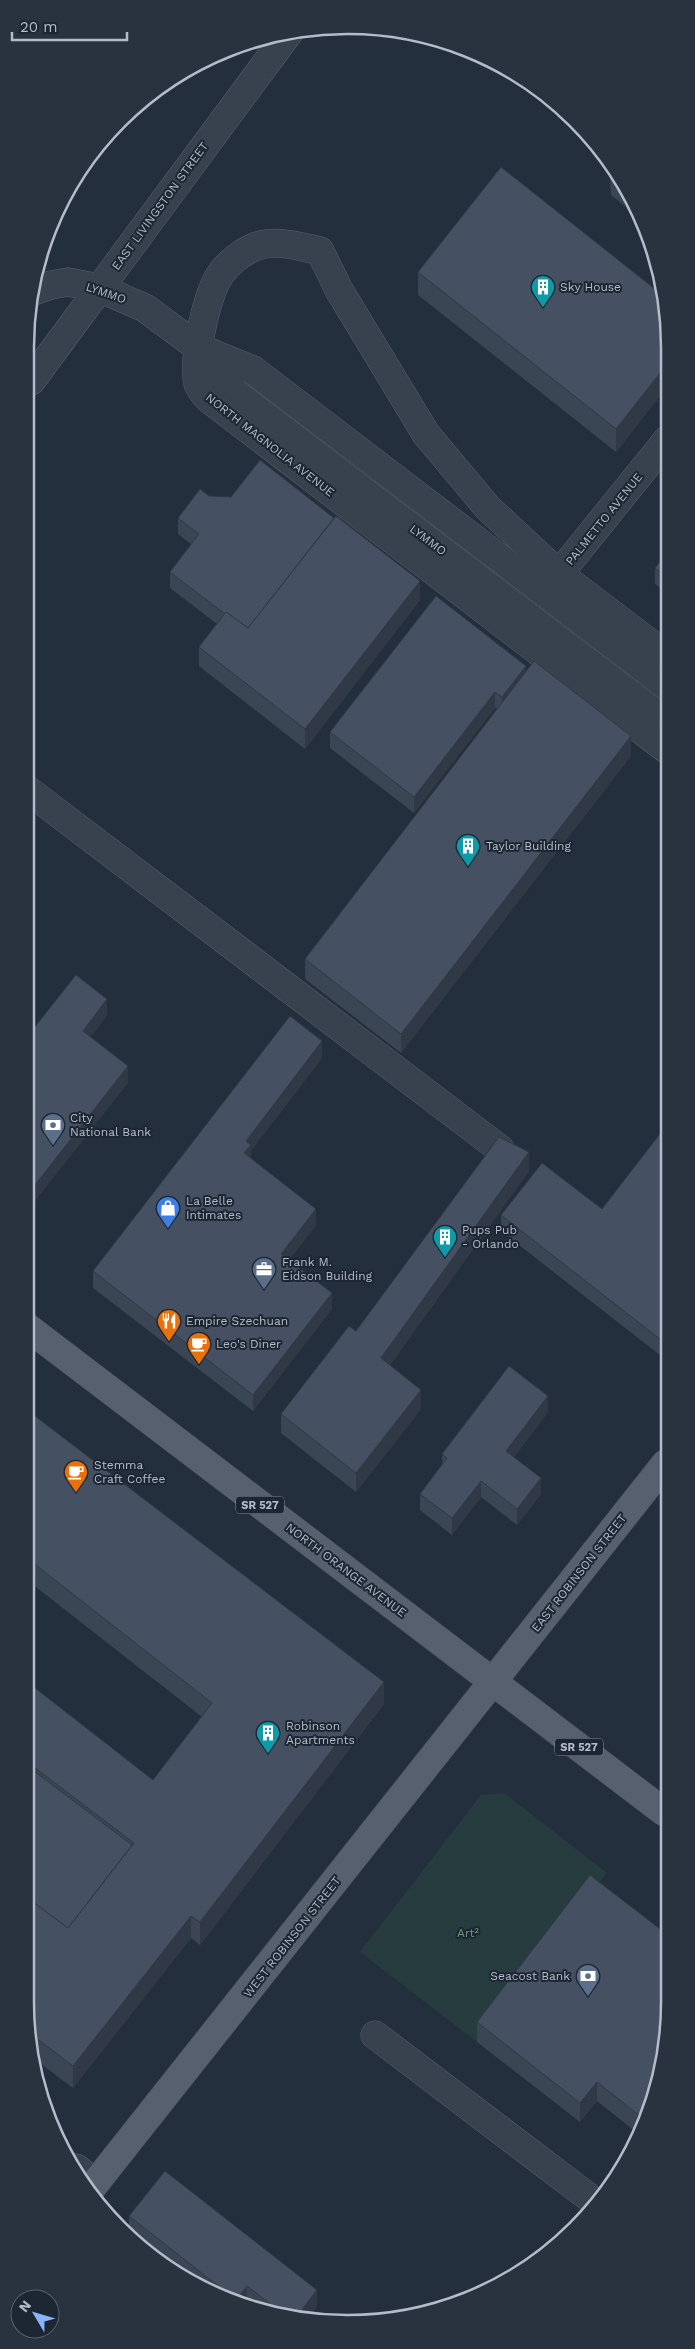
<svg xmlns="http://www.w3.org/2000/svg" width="695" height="2349" viewBox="0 0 695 2349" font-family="'Work Sans',sans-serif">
<rect width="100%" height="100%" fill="#242f3e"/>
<polygon fill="#263c3f" points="504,1793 607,1873 477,2042 360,1952 481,1795"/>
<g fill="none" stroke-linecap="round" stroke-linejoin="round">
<g stroke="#565f6c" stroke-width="29">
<g id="minor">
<polyline points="31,292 51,285 68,282 99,288 145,308 199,348 253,370 667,686"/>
<polyline points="200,349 235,393 666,722"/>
<polyline points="31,381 290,31"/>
<polyline points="559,574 667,440"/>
<path d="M666,749L209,399C205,395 200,390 198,384C192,359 207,292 222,272C229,263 241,253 252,248C274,238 297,246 320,251L339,290L426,434L488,508L559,574L667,656"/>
<polyline points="29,791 500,1149"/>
<polyline points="375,2035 595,2202"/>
<polyline points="76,2168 95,2183"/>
</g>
</g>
<g stroke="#414a57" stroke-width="29">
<g id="major">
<polyline points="27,1327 664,1812"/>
<polyline points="90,2190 665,1464"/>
</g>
</g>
<use href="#minor" stroke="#38414e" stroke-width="28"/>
<use href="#major" stroke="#56606e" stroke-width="28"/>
</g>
<g fill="#3b4654">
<polygon points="609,165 644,221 611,195"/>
<polygon points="418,272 667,306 667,387 616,452 418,295"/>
<polygon points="209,496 420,600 305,749 199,666 199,647 217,624 170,588 170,572 191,544 178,534 178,518"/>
<polygon points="667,552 667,593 655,584 655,568"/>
<polygon points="526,671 631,756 401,1053 305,979 305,959 497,710 495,708 414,813 330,748 330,732"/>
<polygon points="322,1058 251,1151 251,1159 316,1225 289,1260 332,1309 253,1411 93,1288 93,1271"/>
<polygon points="666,1126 665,1359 501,1231 501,1215 602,1209"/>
<polygon points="529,1171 390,1365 421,1409 356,1492 281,1433 281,1414 356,1331"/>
<polygon points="27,1410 384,1704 200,1945 191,1938 73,2088 37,2061 25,2002 26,1681 153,1780 202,1717 27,1580"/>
<polygon points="548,1412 514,1457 541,1494 517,1525 481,1497 452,1535 420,1510 420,1494 442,1465 442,1454"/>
<polygon points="477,2022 664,2064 636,2132 597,2101 580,2122 477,2042"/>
<polygon points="129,2216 317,2306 308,2318 205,2291 129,2232"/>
</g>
<g fill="#303945">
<polygon points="667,364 667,387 616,452 616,429"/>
<polygon points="420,581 420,600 305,749 305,729"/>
<polygon points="526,666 526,682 502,714 502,697"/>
<polygon points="495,692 495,708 414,813 414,797"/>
<polygon points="631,736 631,756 401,1053 401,1034"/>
<polygon points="107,999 107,1016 83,1047 83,1031"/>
<polygon points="322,1041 322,1058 251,1151 251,1161 244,1153 246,1141"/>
<polygon points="128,1066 128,1083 28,1210 28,1194"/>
<polygon points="529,1152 529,1171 381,1378 381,1358"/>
<polygon points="316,1209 316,1225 281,1270 281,1254"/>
<polygon points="332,1293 332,1309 253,1411 253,1395"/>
<polygon points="421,1390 421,1409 356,1492 356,1473"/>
<polygon points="548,1396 548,1412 506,1467 506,1451"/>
<polygon points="541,1478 541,1494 517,1525 517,1509"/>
<polygon points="481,1481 481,1497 452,1535 452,1518"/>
<polygon points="384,1682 384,1704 200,1945 200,1922"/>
<polygon points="191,1916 191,1938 73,2088 73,2066"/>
<polygon points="597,2082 597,2101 580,2122 580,2103"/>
<polygon points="247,2286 247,2302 237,2299"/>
<polygon points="317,2290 317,2306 308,2318 297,2316"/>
</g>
<g fill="#455162" stroke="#303945">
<polygon points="501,167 665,297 667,306 667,364 616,429 418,272"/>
<polygon points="611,168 619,182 611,175"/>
<polygon points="260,460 334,518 248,628 226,612 225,614 170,572 199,534 178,518 200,489 209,496 231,497"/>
<polygon points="336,516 420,581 305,729 199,647 226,612 248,628"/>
<polygon points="667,552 667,577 655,568"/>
<polygon points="436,596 526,666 502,697 495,692 414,797 330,732"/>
<polygon points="534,661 631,736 401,1034 305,959"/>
<polygon points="76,975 107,999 83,1031 128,1066 28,1194 28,1032 30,1033"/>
<polygon points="290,1016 322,1041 246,1141 251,1145 244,1153 316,1209 281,1254 332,1293 253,1395 93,1271"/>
<polygon points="666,1126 665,1343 501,1215 542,1163 602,1209"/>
<polygon points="499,1137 529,1152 381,1358 421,1390 356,1473 281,1414 349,1326 356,1331"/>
<polygon points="509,1366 548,1396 506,1451 541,1478 517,1509 481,1481 452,1518 420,1494 447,1458 442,1454"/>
<polygon points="27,1410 384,1682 200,1922 191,1916 73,2066 31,2034 25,2002 25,1896 68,1928 134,1843 26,1761 26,1681 153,1780 212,1703 27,1558"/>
<polygon points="26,1765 132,1845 68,1928 25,1896"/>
<polygon points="590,1875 664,1932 664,2064 645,2110 640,2116 597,2082 580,2103 477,2022"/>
<polygon points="165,2171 317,2290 297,2316 278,2310 247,2286 237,2299 235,2299 129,2216"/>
</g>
<defs>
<g id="building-pin" transform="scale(1.25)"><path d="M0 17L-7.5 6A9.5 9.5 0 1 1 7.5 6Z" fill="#0f9aa8" stroke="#1d2633"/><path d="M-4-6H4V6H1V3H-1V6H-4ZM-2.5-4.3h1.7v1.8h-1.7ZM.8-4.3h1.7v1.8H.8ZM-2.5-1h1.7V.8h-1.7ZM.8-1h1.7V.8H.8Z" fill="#fff"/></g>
<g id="bank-pin" transform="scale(1.25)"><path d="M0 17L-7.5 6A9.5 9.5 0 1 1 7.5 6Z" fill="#5c6f8a" stroke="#1d2633"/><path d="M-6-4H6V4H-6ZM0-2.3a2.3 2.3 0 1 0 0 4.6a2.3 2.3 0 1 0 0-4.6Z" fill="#fff"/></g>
<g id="shop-pin" transform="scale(1.25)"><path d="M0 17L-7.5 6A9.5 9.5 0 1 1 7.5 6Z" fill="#3f7fe0" stroke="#1d2633"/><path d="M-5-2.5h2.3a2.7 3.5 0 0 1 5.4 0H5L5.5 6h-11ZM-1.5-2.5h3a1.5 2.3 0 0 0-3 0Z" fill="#fff"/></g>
<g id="office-pin" transform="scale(1.25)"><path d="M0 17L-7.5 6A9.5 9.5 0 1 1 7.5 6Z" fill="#5c6f8a" stroke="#1d2633"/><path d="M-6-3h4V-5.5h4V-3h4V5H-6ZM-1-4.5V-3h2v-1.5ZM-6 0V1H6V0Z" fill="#fff"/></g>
<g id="restaurant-pin" transform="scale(1.25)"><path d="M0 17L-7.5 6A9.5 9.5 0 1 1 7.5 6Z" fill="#e8710a" stroke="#1d2633"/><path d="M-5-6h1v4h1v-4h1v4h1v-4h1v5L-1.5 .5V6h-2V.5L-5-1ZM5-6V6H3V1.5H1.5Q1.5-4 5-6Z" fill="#fff"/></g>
<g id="cafe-pin" transform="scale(1.25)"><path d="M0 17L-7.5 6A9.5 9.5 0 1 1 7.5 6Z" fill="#e8710a" stroke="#1d2633"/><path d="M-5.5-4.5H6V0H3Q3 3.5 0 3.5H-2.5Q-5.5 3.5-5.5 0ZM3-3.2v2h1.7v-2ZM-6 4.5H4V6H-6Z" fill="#fff"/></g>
</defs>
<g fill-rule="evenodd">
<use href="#building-pin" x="543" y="287"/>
<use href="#building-pin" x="468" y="846"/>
<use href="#bank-pin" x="53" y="1125"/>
<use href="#shop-pin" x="168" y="1208"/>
<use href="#building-pin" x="445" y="1237"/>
<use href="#office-pin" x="264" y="1269"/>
<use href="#restaurant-pin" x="169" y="1321"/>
<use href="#cafe-pin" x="199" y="1344"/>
<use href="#cafe-pin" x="76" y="1472"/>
<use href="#building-pin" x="268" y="1733"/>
<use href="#bank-pin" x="588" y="1976"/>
</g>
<g text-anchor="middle" stroke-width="4" stroke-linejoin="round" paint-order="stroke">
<g fill="#1d2633" stroke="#878f9c" stroke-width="1">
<rect x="236" y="1496.5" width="48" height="17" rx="4"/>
<rect x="555" y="1738.5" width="48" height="17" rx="4"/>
</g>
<g font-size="11" font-weight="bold" fill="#b4bcc9">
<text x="260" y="1509">SR 527</text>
<text x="579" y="1751">SR 527</text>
</g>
<g font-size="12" fill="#b4bcc9" stroke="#1d2633">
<text transform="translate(160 206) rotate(-54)" y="4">EAST LIVINGSTON STREET</text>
<text transform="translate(106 293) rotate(19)" y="4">LYMMO</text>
<text transform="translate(270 445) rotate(38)" y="4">NORTH MAGNOLIA AVENUE</text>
<text transform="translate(604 519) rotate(-51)" y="4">PALMETTO AVENUE</text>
<text transform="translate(428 540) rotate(37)" y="4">LYMMO</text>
<text transform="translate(346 1570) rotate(37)" y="4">NORTH ORANGE AVENUE</text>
<text transform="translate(579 1573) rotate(-52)" y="4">EAST ROBINSON STREET</text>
<text transform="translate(292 1937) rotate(-52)" y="4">WEST ROBINSON STREET</text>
</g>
<g font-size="12" fill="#b4bcc9" stroke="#1d2633" text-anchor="start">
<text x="560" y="291">Sky House</text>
<text x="486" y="850">Taylor Building</text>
<text x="70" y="1122">City<tspan x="70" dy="14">National Bank</tspan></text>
<text x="186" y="1205">La Belle<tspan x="186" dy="14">Intimates</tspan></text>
<text x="462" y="1234">Pups Pub<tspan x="462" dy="14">- Orlando</tspan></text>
<text x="282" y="1266">Frank M.<tspan x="282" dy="14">Eidson Building</tspan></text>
<text x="186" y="1325">Empire Szechuan</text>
<text x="216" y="1348">Leo's Diner</text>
<text x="94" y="1469">Stemma<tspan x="94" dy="14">Craft Coffee</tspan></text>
<text x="286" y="1730">Robinson<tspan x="286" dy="14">Apartments</tspan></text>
<text x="570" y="1980" text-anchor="end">Seacost Bank</text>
</g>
<g font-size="12" fill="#6b9a76" stroke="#1d2633">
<text x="468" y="1937">Art²</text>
</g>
</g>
<path d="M0 0H695V2349H0ZM347 34H348A313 313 0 0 1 661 347V2002A313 313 0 0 1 348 2315H347A313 313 0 0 1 34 2002V347A313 313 0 0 1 347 34Z" fill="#29323f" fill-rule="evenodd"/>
<path fill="none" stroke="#b4bcc9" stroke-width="2.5" d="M347 34H348A313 313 0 0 1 661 347V2002A313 313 0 0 1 348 2315H347A313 313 0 0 1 34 2002V347A313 313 0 0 1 347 34Z"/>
<g transform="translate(35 2314) rotate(308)"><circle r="24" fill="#1d2633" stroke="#59626f"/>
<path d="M0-4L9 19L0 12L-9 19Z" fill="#8ab4f8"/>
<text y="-8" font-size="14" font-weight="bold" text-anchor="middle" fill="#b4bcc9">N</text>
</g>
<path d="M12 32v8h115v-8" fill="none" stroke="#b4bcc9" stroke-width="2.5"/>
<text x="20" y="32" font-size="15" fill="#b4bcc9" stroke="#1d2633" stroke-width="4" paint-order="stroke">20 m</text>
</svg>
